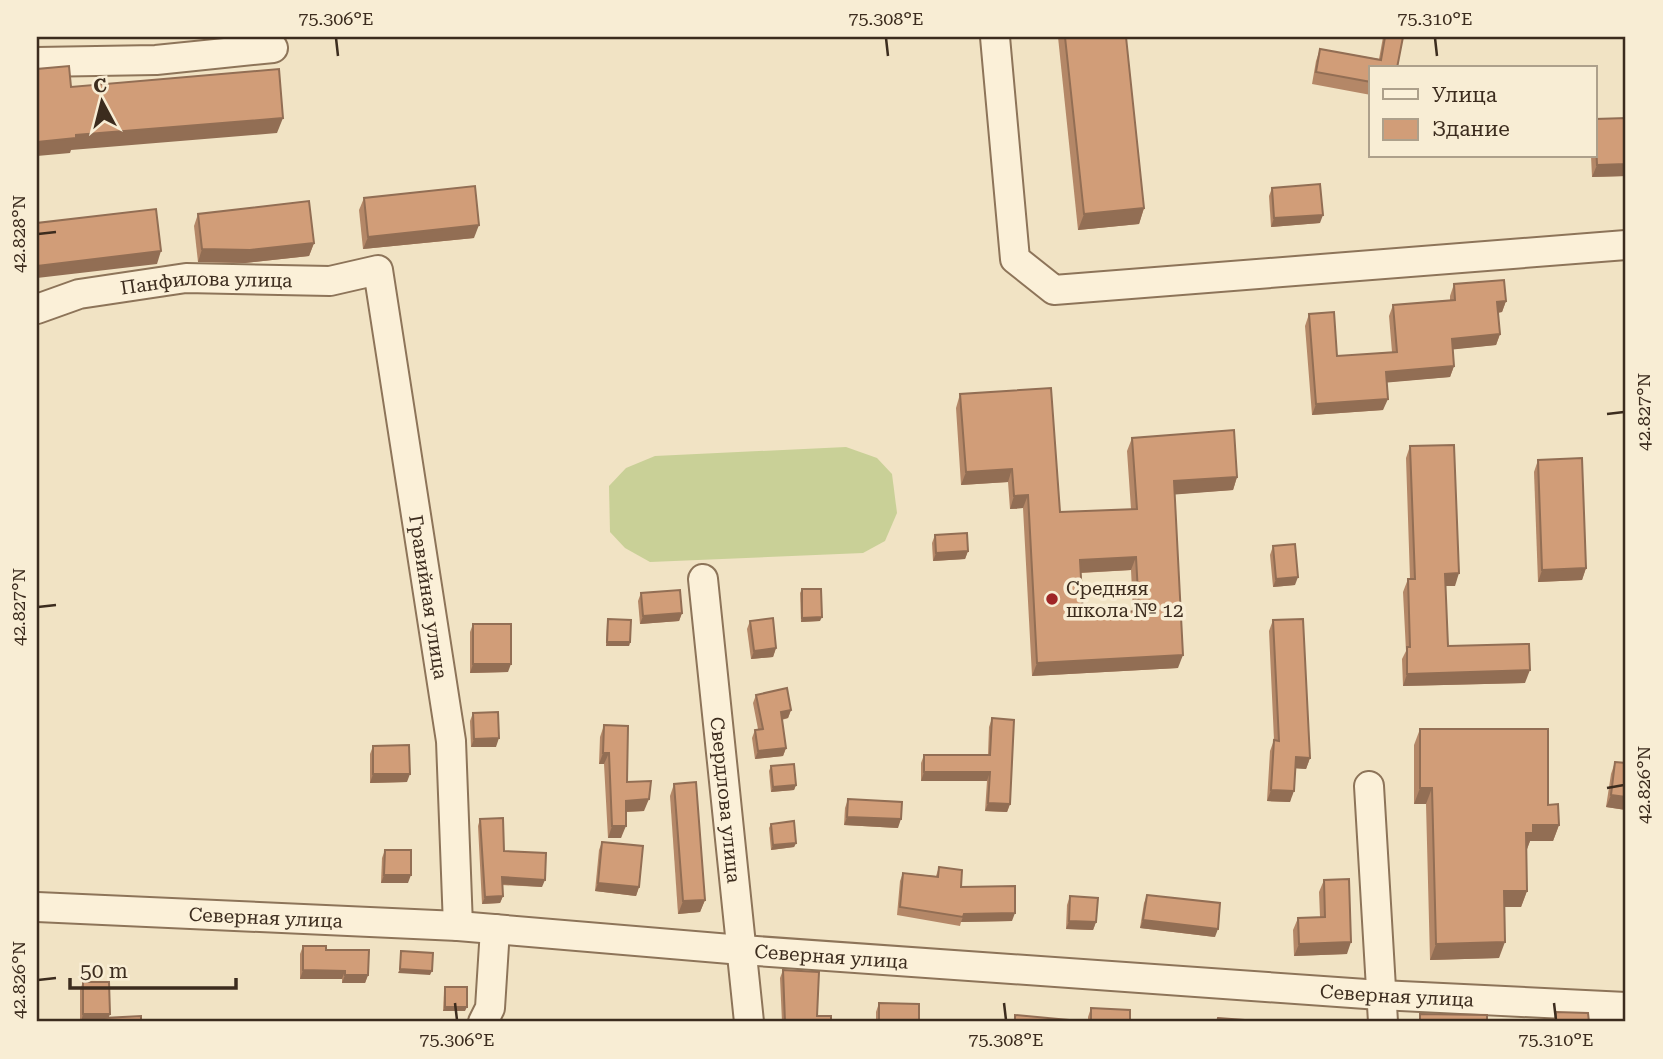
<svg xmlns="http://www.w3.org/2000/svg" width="1663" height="1059" viewBox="0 0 1663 1059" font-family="'Roboto Serif',serif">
<rect width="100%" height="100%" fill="#f1e3c4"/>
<polygon fill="#c9d097" points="846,447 877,458 892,474 897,513 885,541 863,553 650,562 625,548 610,532 609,486 626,468 655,456"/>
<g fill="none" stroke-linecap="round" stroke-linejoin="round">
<g stroke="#8d7459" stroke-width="32">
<g id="minor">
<polyline points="995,37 1015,259 1054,290 1626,245"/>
<polyline points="37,62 156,60 273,48"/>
<path id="s1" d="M37,309L79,294L186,278L330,281L378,270L451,741L458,926"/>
<path id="s2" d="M703,579L749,1022"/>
<polyline points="1369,786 1383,1022"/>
<path id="s3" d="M37,907L458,926L742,950L1380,995L1626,1007"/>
<polyline points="483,1022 490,1008 495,929"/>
</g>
</g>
<use href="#minor" stroke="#fbf0d8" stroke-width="28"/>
</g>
<g fill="#b48767" fill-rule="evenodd">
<polygon points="1058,37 1126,37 1144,208 1139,224 1078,230"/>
<polygon points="1383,37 1403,37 1397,68 1371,68 1371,95 1312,84 1316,61 1320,49 1379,59"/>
<polygon points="1626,118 1626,176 1592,177 1591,156 1595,156 1595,120"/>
<polygon points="1272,188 1320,223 1271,227 1269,196"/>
<polygon points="364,198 474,238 363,249 359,210"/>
<polygon points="198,214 314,243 309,256 245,263 198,262 194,226"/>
<polygon points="1454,284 1506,301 1502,312 1498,313 1500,334 1496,345 1453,349 1454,366 1450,377 1387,382 1383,410 1312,415 1305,326 1309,314 1337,356 1392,352 1389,316 1393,305 1450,300 1450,296"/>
<path d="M960,394L1060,512L1131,509L1127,451L1132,438L1237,477L1233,490L1175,494L1178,668L1032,676L1023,508L1010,509L1008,482L961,485L956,408ZM1131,570L1133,611L1083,614L1081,573Z"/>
<polygon points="1410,446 1455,586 1445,586 1448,646 1525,683 1403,686 1402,659 1406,651 1403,592 1408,579 1410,579 1406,458"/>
<polygon points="1538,460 1586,568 1582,580 1538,582 1534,472"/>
<polygon points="935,535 968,551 965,559 933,561 932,543"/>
<polygon points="1273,546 1295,585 1273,587 1270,555"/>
<polygon points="802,589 820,621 801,622 800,593"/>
<polygon points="641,593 682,613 679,621 640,624 638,601"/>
<polygon points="608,619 630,642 629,646 606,646 607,623"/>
<polygon points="1273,620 1310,758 1306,769 1295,768 1290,802 1267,801 1270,751 1274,740 1269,631"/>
<polygon points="750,621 776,648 773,657 751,659 747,629"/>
<polygon points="473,624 508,672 470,673 470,632"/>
<polygon points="756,695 791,710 788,718 782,720 786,748 783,756 755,759 752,738 755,730 758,729 753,703"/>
<polygon points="473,713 496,747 471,747 470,721"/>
<polygon points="992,718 1010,804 1007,812 985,811 987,781 921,781 921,763 924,755 988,755 989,727"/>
<polygon points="604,725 627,782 644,811 626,812 621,838 608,838 604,764 599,764 600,737"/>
<polygon points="1420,729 1548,805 1559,825 1553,841 1530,841 1527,849 1526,849 1527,891 1521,907 1504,907 1499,958 1430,960 1426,804 1414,804 1414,745"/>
<polygon points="373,746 407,782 370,783 370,754"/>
<polygon points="1615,762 1626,763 1626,810 1606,807 1611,774"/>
<polygon points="771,766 796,785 794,790 771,792 769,771"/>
<polygon points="674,784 705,900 700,912 678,914 670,796"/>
<polygon points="848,799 898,828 844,825 845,808"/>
<polygon points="480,819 504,851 542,887 502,885 503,896 500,903 482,904 478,826"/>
<polygon points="771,824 796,843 794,847 771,850 769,828"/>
<polygon points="602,842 639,887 636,896 595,891 599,850"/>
<polygon points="385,850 408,883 381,883 382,858"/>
<polygon points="939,867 961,887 1012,921 961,922 960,926 897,915 900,881 903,873 936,876"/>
<polygon points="1324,880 1347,954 1294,956 1293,930 1298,918 1320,917 1319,892"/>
<polygon points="1147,895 1215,937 1140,928 1144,903"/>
<polygon points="1070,896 1096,922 1093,930 1066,929 1067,905"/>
<polygon points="303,946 326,950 368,975 365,983 342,983 342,979 300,979 300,954"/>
<polygon points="783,970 817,1016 831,1022 782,1022 780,978"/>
<polygon points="83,982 110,1014 108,1017 141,1022 80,1022 80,990"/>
<polygon points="445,987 465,1011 443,1011 444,991"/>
<polygon points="879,1003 919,1022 876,1022 876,1012"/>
<polygon points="1091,1008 1130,1020 1155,1022 1013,1022 1015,1015 1088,1022 1088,1017"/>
<polygon points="1556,1012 1589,1022 1553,1022"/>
</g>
<g fill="#926e54">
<polygon points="283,118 277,133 71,150 70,153 37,156 37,142 76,135"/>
<polygon points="1626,164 1626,176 1592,177 1597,165"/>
<polygon points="1144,208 1139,224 1078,230 1084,214"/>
<polygon points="1323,215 1320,223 1271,227 1274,218"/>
<polygon points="479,225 474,238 363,249 368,237"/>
<polygon points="314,243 309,256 245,263 198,262 202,249"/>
<polygon points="161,251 157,264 37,278 37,266"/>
<polygon points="1506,301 1502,312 1493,313 1497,302"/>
<polygon points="1500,334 1496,345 1448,350 1452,339"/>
<polygon points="1454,366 1450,377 1382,383 1386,372"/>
<polygon points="1388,399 1383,410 1312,415 1316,404"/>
<polygon points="1012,469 1008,482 961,485 966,472"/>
<polygon points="1237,477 1233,490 1169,495 1174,481"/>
<polygon points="1028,495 1023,508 1010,509 1014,496"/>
<polygon points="968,551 965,559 933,561 936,553"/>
<polygon points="1136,557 1131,570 1075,573 1080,560"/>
<polygon points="1586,568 1582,580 1538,582 1542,570"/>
<polygon points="1459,573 1455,586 1440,586 1445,574"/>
<polygon points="1298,577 1295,585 1273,587 1276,579"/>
<polygon points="682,613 679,621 640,624 643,616"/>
<polygon points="822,617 820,621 801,622 802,618"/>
<polygon points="607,642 630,642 629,646 606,646"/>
<polygon points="776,648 773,657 751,659 754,651"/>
<polygon points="1183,655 1178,668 1032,676 1037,663"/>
<polygon points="473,664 511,664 508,672 470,673"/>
<polygon points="1530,670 1525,683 1403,686 1407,674"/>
<polygon points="791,710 788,718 778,720 781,712"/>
<polygon points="499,738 496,747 471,747 474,739"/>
<polygon points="786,748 783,756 755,759 758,751"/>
<polygon points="603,753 609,753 604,764 599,764"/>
<polygon points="1296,757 1310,758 1306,769 1292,768"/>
<polygon points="924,772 990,772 987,781 921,781"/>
<polygon points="373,774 410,774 407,782 370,783"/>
<polygon points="796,785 794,790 771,792 773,787"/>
<polygon points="1420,788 1432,788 1426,804 1414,804"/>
<polygon points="1271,790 1294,791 1290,802 1267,801"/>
<polygon points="1611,795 1626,797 1626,810 1606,807"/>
<polygon points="649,799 644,811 622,812 626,801"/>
<polygon points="988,803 1010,804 1007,812 985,811"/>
<polygon points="847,817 901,819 898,828 844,825"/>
<polygon points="1533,825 1559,825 1553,841 1530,841 1527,849 1520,849 1526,833"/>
<polygon points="612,826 626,826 621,838 608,838"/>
<polygon points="796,843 794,847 771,850 773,845"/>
<polygon points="384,875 411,875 408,883 381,883"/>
<polygon points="502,877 545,880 542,887 499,884"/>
<polygon points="598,883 639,887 636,896 595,891"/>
<polygon points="1504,891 1527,891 1521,907 1498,907"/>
<polygon points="503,896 500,903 482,904 485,897"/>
<polygon points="705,900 700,912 678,914 683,901"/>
<polygon points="1015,913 1012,921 961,922 964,914"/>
<polygon points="1143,920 1218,929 1215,937 1140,928"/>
<polygon points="1069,921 1096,922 1093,930 1066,929"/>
<polygon points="1351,942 1347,954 1294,956 1299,944"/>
<polygon points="1505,942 1499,958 1430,960 1436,944"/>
<polygon points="400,969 432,971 430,975 398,973"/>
<polygon points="303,970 345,971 342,979 300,979"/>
<polygon points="345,975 368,975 365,983 342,983"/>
<polygon points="445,1007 467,1007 465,1011 443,1011"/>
<polygon points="83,1014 110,1014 107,1022 104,1018 102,1022 81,1022"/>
</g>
<g fill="#d19d78" stroke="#926e54" stroke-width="2" fill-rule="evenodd">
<polygon points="1065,37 1126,37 1144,208 1084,214"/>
<polygon points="1385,37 1403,37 1397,68 1371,68 1371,82 1316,72 1320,49 1381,60"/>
<polygon points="69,66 71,87 279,69 283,118 76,135 76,138 37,142 37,69"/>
<polygon points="1626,118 1626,164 1597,165 1595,119"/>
<polygon points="1320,184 1323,215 1274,218 1272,188"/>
<polygon points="475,186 479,225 368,237 364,198"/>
<polygon points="309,201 314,243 250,250 202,249 198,214"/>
<polygon points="156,209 161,251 37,266 37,223"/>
<polygon points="1504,280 1506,301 1497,302 1500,334 1452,339 1454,366 1386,372 1388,399 1316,404 1309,314 1334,312 1337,356 1397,352 1393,305 1455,300 1454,284"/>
<path d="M1051,388L1060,512L1137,509L1132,438L1234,430L1237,477L1174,481L1183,655L1037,663L1028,495L1014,496L1012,469L966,472L960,394ZM1136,557L1139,611L1083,614L1080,560Z"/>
<polygon points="1454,445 1459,573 1445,574 1448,646 1529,644 1530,670 1407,674 1407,647 1410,647 1408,579 1415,579 1410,446"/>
<polygon points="1582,458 1586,568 1542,570 1538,460"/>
<polygon points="967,533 968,551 936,553 935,535"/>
<polygon points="1295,544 1298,577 1276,579 1273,546"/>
<polygon points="802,589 821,589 822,617 802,618"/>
<polygon points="680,590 682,613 643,616 641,593"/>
<polygon points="773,618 776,648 754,651 750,621"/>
<polygon points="608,619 631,620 630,642 607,642"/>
<polygon points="1303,619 1310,758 1296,757 1294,791 1271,790 1274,740 1279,741 1273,620"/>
<rect x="473" y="624" width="38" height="40"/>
<polygon points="787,688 791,710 781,712 786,748 758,751 755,730 763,729 756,695"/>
<polygon points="498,712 499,738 474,739 473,713"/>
<polygon points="992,718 1014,720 1010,804 988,803 990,772 924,772 924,755 990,755"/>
<polygon points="604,725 628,726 627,782 651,781 649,799 626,801 626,826 612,826 609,753 603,753"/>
<polygon points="1420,729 1548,729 1548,805 1558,804 1559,825 1533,825 1533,833 1526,833 1527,891 1504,891 1505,942 1436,944 1432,788 1420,788"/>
<polygon points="409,745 410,774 373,774 373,746"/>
<polygon points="1615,762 1626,763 1626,797 1611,795"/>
<polygon points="794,764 796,785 773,787 771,766"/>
<polygon points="696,782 705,900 683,901 674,784"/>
<polygon points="848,799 902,802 901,819 847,817"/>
<polygon points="503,818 504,851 546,853 545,880 502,877 503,896 485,897 480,819"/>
<polygon points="794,821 796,843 773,845 771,824"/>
<polygon points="602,842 643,846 639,887 598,883"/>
<polygon points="385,850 411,850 411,875 384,875"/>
<polygon points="939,867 962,870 961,887 1015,886 1015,913 964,914 963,917 900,907 903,873 938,877"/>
<polygon points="1349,879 1351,942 1299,944 1298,918 1325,917 1324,880"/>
<polygon points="1147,895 1220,903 1218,929 1143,920"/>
<polygon points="1070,896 1098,898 1096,922 1069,921"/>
<polygon points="303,946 326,946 326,950 369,950 368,975 345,975 345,971 303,970"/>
<polygon points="401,951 433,953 432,971 400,969"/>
<polygon points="783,970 819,972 817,1016 831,1016 831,1022 785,1022"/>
<polygon points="83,982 109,982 110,1014 83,1014"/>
<rect x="445" y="987" width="22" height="20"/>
<polygon points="879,1003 919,1004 919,1022 879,1022"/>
<polygon points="1091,1008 1130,1010 1130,1020 1155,1022 1015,1022 1015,1015 1091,1022"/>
<polygon points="1556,1012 1588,1013 1589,1022 1556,1022"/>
<polygon points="1420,1014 1487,1015 1487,1022 1420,1022"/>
<polygon points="141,1016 141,1022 104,1022 104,1018"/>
<polygon points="1218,1018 1244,1020 1244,1022 1217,1022"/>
</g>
<path fill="none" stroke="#3c2c1e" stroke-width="2.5" d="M336,38L338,56M886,38L888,56M1435,38L1437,56M38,234L56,232M1607,414L1624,412M38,607L56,605M1607,788L1624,785M38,980L56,978M455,1003L457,1020M1004,1003L1006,1020M1554,1003L1556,1020"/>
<circle fill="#9f2526" stroke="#f8edd4" stroke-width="2.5" cx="1052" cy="599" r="7"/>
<g text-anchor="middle" stroke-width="7" stroke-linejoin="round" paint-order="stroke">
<g font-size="19" fill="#3c2c1e" stroke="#f8edd4">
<text dy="7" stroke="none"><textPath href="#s1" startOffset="173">Панфилова улица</textPath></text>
<text dy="7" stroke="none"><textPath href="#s1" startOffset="677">Гравийная улица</textPath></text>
<text dy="7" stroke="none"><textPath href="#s2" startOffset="222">Свердлова улица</textPath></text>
<text dy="7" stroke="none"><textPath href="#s3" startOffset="229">Северная улица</textPath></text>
<text dy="7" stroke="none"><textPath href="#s3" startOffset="796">Северная улица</textPath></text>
<text dy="7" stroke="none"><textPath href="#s3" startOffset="1363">Северная улица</textPath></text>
</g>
<g font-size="19" fill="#3c2c1e" stroke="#f8edd4" text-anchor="start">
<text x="1066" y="595">Средняя<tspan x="1066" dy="22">школа № 12</tspan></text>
</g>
</g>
<rect width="1663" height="1059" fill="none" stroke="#f8edd4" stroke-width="77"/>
<rect x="1369" y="66" width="228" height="91" fill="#f8edd4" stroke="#ada08b" stroke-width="2"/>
<rect x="1383" y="89" width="35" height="10" fill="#fbf0d8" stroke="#ada08b" stroke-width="2"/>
<text x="1432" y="102" font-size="21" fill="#3c2c1e">Улица</text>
<rect x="1383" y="119" width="35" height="21" fill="#d19d78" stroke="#ada08b" stroke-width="2"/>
<text x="1432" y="136" font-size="21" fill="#3c2c1e">Здание</text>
<g transform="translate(102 102) rotate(353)" stroke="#f8edd4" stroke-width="5" paint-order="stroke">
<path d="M0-5L12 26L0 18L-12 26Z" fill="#3c2c1e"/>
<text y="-10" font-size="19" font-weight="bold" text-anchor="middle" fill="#3c2c1e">С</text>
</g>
<path d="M70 978v10h166v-10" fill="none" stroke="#3c2c1e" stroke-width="3.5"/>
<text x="80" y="978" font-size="21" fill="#3c2c1e" stroke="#f8edd4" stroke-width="5" paint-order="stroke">50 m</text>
<rect x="38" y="38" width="1586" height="982" fill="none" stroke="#3c2c1e" stroke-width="2.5"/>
<g font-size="18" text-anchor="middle" fill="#3c2c1e">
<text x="336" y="25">75.306°E</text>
<text x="886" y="25">75.308°E</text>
<text x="1435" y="25">75.310°E</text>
<text transform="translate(19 234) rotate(-90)" y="6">42.828°N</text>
<text transform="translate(1644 412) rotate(-90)" y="6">42.827°N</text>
<text transform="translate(19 607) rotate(-90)" y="6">42.827°N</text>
<text transform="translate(1644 785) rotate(-90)" y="6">42.826°N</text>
<text transform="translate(19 980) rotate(-90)" y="6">42.826°N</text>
<text x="457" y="1046">75.306°E</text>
<text x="1006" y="1046">75.308°E</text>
<text x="1556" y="1046">75.310°E</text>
</g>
</svg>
